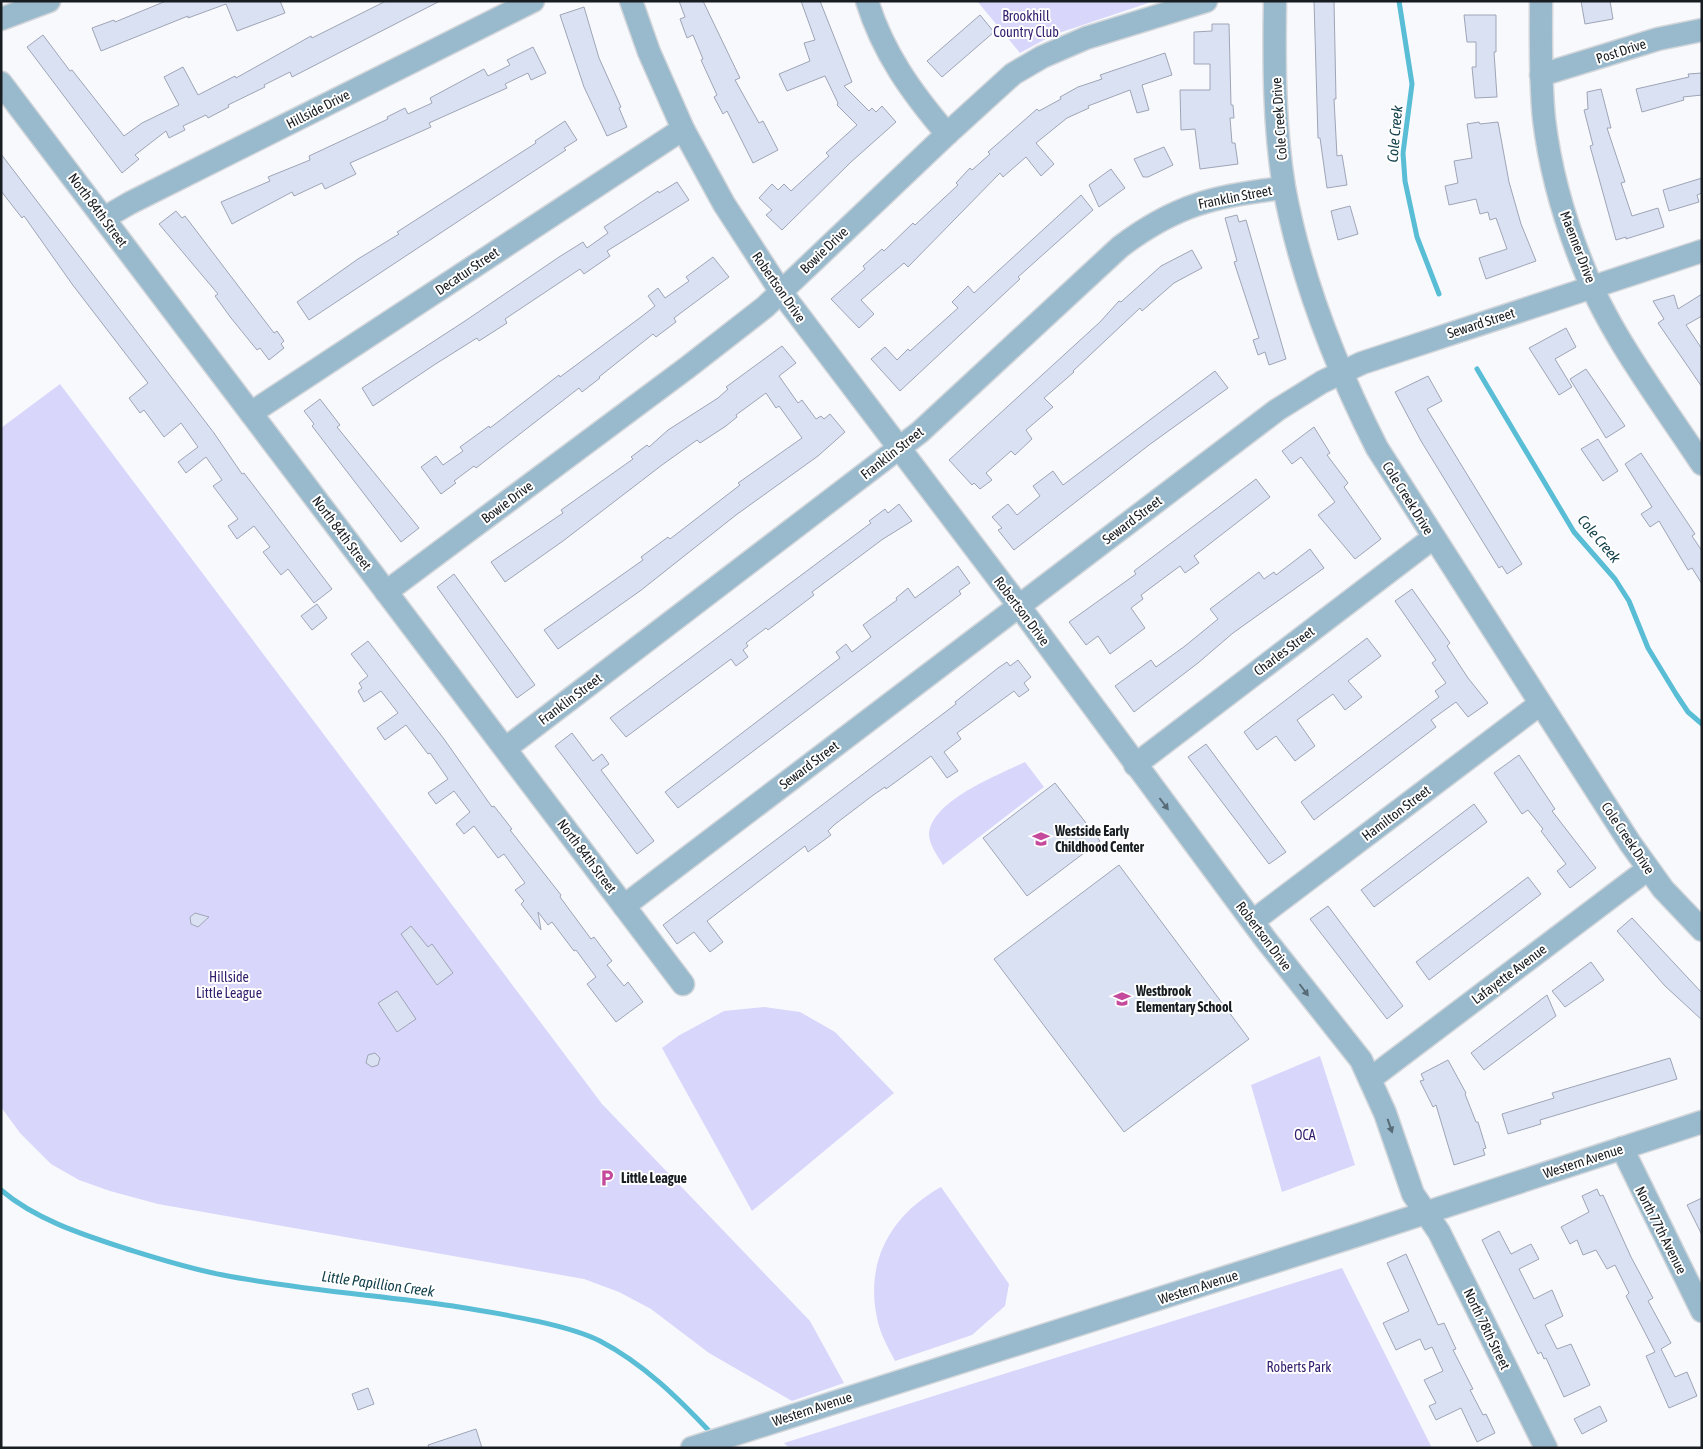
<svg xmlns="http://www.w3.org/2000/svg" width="1703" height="1449" viewBox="0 0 1703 1449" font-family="'Asap Condensed',sans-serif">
<rect width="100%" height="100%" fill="#f7f9fd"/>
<g fill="#d9d6fb">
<polygon points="977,1 1154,1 1053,35 1020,53"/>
<polygon points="60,384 602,1104 810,1321 844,1383 792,1401 709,1353 651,1309 619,1292 584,1279 158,1204 110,1191 79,1180 51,1164 20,1133 1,1107 1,428"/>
<path d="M1025,762L1044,787L943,865C938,856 929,845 929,834C932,800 999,775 1025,762Z"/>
<polygon points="764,1007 800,1012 835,1032 894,1093 752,1211 662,1048 678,1036 724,1011"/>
<polygon points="1320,1056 1355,1165 1282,1192 1251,1085"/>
<path d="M941,1187L1009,1284L1005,1306L972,1335L895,1361C888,1347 880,1334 877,1318C865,1261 891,1215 941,1187Z"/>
<polygon points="1342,1268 1432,1448 789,1448 784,1443"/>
</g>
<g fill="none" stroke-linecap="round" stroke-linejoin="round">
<g stroke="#58bdd5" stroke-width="5">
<polyline points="1399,1 1412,84 1403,153 1405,181 1417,237 1439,294"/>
<polyline points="1477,369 1574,532 1615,579 1629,601 1648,648 1676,694 1688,712 1702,724"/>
<path d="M1,1190C36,1220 84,1235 127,1249C159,1259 190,1269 223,1275C299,1290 377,1295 453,1306C494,1313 564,1323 600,1341C644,1364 678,1398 712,1434"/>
</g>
</g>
<g fill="#dae1f3" stroke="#9fa5b6">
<polygon points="166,1 280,1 285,13 237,31 226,4 188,18 188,16 101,51 92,28 114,20 115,22"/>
<polygon points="386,1 440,1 292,77 290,72 264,85 265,87 228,105 229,107 208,118 206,115 183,126 185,130 169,138 166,131 135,155 139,159 122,173 27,47 43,35 70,71 72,70 124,136 142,123 179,105 164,77 183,67 198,95 235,76 236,78 311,36 312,38"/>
<polygon points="679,1 703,1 740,78 735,80 759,123 763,121 778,150 753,163 727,111 723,114 714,97 717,95 701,60 703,59 693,35 687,38 680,19 685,17"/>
<polygon points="801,1 820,1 852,82 844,86 869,111 872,108 876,112 882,106 896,122 851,162 782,230 766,215 772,210 759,198 772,184 778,190 784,184 791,191 829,156 826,153 857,125 837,105 838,103 825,76 787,91 779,74 810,61 804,43 815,40"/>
<polygon points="1314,1 1334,1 1336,99 1334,99 1337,156 1342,155 1347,185 1327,188 1320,138 1318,138"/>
<polygon points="1581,1 1610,1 1613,19 1585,24"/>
<polygon points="584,7 599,58 621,107 619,108 627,127 607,136 584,87 560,15"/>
<polygon points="980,15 994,32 942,77 927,61"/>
<polygon points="1464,15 1496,15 1496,52 1494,52 1497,97 1475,98 1472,67 1476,67 1476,42 1467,42"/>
<polygon points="1212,24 1229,24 1231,105 1233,105 1234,118 1230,118 1232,143 1235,143 1238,164 1200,169 1195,129 1181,130 1180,90 1210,90 1210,64 1194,64 1194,32 1212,31"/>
<polygon points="533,47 546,73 531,80 528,73 505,84 507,88 429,123 431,127 350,163 356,174 325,189 322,183 294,196 292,192 232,224 221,202 270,181 268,177 310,160 309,156 388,119 387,117 405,108 408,114 432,103 430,98 484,69 488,76 510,65 507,60"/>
<polygon points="1165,53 1172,75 1142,85 1149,110 1137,113 1130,90 1088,106 1089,108 1067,118 1036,143 1054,164 1041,176 1026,157 1003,177 1000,173 908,267 904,263 861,300 874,314 859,328 831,299 865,269 863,266 882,249 884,251 913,223 915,225 958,185 956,183 970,168 972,170 990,154 988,152 1037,109 1039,111 1061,99 1060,97 1078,87 1102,79 1100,75"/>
<polygon points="1702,73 1702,95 1683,97 1684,100 1642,112 1636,89 1689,77 1688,74"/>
<polygon points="1601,89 1611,128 1607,128 1625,182 1621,183 1632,216 1658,208 1664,227 1626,239 1626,237 1616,240 1590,146 1593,145 1584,110 1588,109 1587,92"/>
<polygon points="565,121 577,140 564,148 566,150 309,320 297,302 358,259 399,234 397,232 536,143 535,141"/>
<polygon points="1479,122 1480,124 1498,122 1509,182 1521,224 1536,261 1486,279 1479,258 1507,249 1496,218 1490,220 1488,212 1480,214 1476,199 1449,205 1445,186 1458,183 1454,161 1472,158 1467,124"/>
<polygon points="1164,147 1173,165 1148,177 1143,177 1134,159"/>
<polygon points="1,154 214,433 242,474 244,473 332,589 314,603 288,569 281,575 263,552 270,547 254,526 237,539 228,526 238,519 213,486 222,480 206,457 186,473 178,462 198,447 181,423 164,437 144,410 140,413 129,398 148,383 72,284 24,216 22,218 1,191"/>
<polygon points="1111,169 1125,188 1099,207 1089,185"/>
<polygon points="1702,178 1702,193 1697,195 1699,202 1669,211 1663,190"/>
<polygon points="677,182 689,200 607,251 610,256 584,274 580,269 505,319 507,323 479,341 477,338 434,365 373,406 362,388 465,321 559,257 583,242 587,248 608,233 604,227 658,191 659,193"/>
<polygon points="1081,195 1093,210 1018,277 1020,279 900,391 871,359 885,347 897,360 908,349 910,351 958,308 952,302 968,286 974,293"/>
<polygon points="1350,206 1358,234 1338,240 1331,211"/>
<polygon points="176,211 182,218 185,216 274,333 277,331 284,341 281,344 284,348 269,360 260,348 257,350 231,318 215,296 218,294 159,224"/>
<polygon points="1237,215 1239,222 1246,220 1286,359 1269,365 1265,352 1258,355 1253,340 1259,338 1234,262 1237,261 1225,218"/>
<polygon points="1192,250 1202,268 1174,283 1142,311 1140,308 1073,371 1074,372 1044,398 1053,407 1026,430 1032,439 1015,455 1011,451 986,473 992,480 980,489 974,483 972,485 949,460 1100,322 1119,301 1121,302 1161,266"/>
<polygon points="713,257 729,277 674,318 676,322 656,337 653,334 599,377 600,378 582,392 579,388 476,468 474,466 454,481 456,483 441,494 421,467 436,456 443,465 463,451 460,447 489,426 490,428 559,375 560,377 641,317 655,306 648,296 658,288 665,298 689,281 686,277"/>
<polygon points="1702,294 1702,316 1686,325 1702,349 1702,387 1658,323 1664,319 1653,301 1674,295 1678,309"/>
<polygon points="1566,328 1576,347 1555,359 1572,387 1559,395 1529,348"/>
<polygon points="782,346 796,363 779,376 798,403 802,400 816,419 821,416 824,419 830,414 845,432 818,456 736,515 640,591 558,649 544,630 643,560 641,557 668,537 670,539 740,485 738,483 802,438 779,406 776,408 766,393 736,415 737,417 726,426 700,443 697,440 662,465 563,541 505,582 491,562 563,513 561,510 633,459 631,457 647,445 649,447 668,430 718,398 728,389 726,387"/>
<polygon points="1586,369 1625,426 1606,438 1570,379"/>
<polygon points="1215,371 1228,388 1149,445 1014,550 998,530 1002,528 992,517 1008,504 1017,515 1040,496 1033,486 1053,471 1063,485"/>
<polygon points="1428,376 1442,401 1427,409 1522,564 1507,574 1502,566 1499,568 1421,441 1395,392"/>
<polygon points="320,399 340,425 337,427 419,528 401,542 312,426 314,424 304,411"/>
<polygon points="1314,427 1330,453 1327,455 1348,483 1344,487 1381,539 1355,559 1318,515 1335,502 1301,457 1292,464 1282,451"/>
<polygon points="1598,439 1618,471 1603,481 1581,449"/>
<polygon points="1641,453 1695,534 1692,536 1702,551 1702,584 1692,568 1688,570 1659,521 1650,527 1641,514 1652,507 1625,464"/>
<polygon points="1256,479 1270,497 1194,556 1199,563 1185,573 1180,566 1141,595 1143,599 1131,608 1145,628 1110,654 1098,636 1086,645 1069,622 1136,574 1134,571"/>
<polygon points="899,504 912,521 883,539 812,592 814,595 768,630 766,628 746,643 748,646 743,650 748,657 736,666 731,659 626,737 610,718 871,523 869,521 885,509 888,513"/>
<polygon points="1310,549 1324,568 1233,633 1198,663 1134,712 1115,686 1151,660 1156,667 1185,646 1218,619 1210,609 1259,572 1264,579 1274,572 1276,575"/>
<polygon points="958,566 970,583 959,591 961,594 678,808 665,792 840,658 836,652 846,644 852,652 871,637 863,625 897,600 896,598 908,588 915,598"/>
<polygon points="454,574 535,685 517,698 437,587"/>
<polygon points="1412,589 1450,643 1447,646 1468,678 1488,703 1468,717 1456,702 1431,720 1436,727 1314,820 1301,802 1439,697 1435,691 1446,683 1432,663 1436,660 1395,601"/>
<polygon points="317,604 327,618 312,630 301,616"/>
<polygon points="1367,638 1381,656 1348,681 1362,697 1345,710 1333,694 1297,720 1315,746 1295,761 1276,736 1257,750 1244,732"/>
<polygon points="368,641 444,739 492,807 494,806 512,829 510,830 561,895 560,897 591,939 594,937 612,961 607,965 624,986 628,982 643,1002 616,1022 587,984 596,977 576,950 574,951 552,922 548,925 538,912 541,930 521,904 524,901 515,890 525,883 504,854 498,858 474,826 464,834 456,824 470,812 454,791 436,804 428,793 448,779 430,753 428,754 406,725 385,740 377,728 398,713 381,691 364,702 358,691 362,688 359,683 368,676 351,654"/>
<polygon points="1018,660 1031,677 1024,683 1029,690 1019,697 1014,691 957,733 961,739 944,752 958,771 947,778 931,756 886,789 885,787 872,796 834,825 828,831 831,835 808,852 805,846 707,921 723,942 710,952 694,932 677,944 663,925 956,704 955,702 998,668 1007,662 1010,666"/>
<polygon points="572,733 593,761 602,754 609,764 601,770 654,841 637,854 555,746"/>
<polygon points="1206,744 1286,852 1269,864 1188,757"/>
<polygon points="1519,755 1555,809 1552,811 1596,868 1570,888 1557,871 1566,864 1541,831 1543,829 1528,810 1522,814 1494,773"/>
<polygon points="1055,783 1100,841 1027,896 983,838"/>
<polygon points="1474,804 1487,822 1374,907 1361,890"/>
<polygon points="1119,865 1249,1039 1124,1132 994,959"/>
<polygon points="1528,877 1541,894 1429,980 1416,962"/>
<polygon points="1328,906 1403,1006 1387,1019 1310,919"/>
<polygon points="195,913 209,917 198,927 191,924 190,917"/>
<polygon points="1632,918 1702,993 1702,1020 1665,986 1617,931"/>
<polygon points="411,926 428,947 432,944 453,973 437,985 401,934"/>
<polygon points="1591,962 1604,980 1565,1007 1552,991"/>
<polygon points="397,991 416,1019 397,1032 378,1003"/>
<polygon points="1547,995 1556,1016 1484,1070 1471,1053"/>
<polygon points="375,1053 380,1058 378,1065 372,1067 366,1063 368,1055"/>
<polygon points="1670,1058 1677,1079 1540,1120 1541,1124 1508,1134 1502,1114 1554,1098 1552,1093"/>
<polygon points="1448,1060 1466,1093 1465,1094 1476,1122 1478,1122 1486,1148 1483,1149 1485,1155 1454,1165 1436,1105 1433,1107 1420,1081 1424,1080 1421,1074"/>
<polygon points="1597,1189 1600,1196 1603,1195 1631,1257 1653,1298 1648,1301 1671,1343 1661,1349 1675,1377 1687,1372 1697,1396 1669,1408 1646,1356 1655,1352 1626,1296 1629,1293 1615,1265 1607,1269 1596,1250 1583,1255 1577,1240 1570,1244 1561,1227 1589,1212 1582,1196"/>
<polygon points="1702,1198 1702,1235 1687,1205"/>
<polygon points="1499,1231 1511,1254 1531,1244 1539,1259 1519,1269 1534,1299 1552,1290 1563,1316 1545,1325 1557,1349 1571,1344 1590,1385 1564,1397 1546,1358 1544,1359 1541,1352 1538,1354 1482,1240"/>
<polygon points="1406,1254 1438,1325 1444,1323 1456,1349 1453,1350 1473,1389 1470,1390 1483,1415 1486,1414 1495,1433 1477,1442 1461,1408 1436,1420 1429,1406 1436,1403 1424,1380 1443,1371 1432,1347 1425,1350 1420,1339 1396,1350 1383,1323 1409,1311 1387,1263"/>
<polygon points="368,1388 374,1404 358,1410 352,1394"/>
<polygon points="1600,1406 1607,1421 1582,1434 1574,1419"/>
<polygon points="476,1429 482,1448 429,1448 428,1445"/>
</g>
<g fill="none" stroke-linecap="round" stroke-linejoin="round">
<g stroke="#d3d6da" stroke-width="25">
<g id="minor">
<polyline points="631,1 649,52 683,129 724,204 781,292 1019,606 1266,940 1361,1060 1385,1113 1413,1194 1439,1232 1546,1448"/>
<path d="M867,1C883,53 912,93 947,134"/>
<path d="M1275,1C1274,63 1274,126 1284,187C1301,279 1335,365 1377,448L1630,843L1663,889L1702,930"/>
<path d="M1541,1C1541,40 1540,80 1544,119C1550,169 1564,219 1583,266C1609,334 1662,403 1702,464"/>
<polyline points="1,19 49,1"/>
<polyline points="1541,75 1658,39 1702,30"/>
<polyline points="1,83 683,984"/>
<polyline points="104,218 130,203 533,1"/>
<polyline points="251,413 683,129"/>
<polyline points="386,592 688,367 765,307 947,134 1013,74 1042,57 1086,38 1206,1"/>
<path d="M506,748L920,432L1120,247C1175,205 1217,195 1284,188"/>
<polyline points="1135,765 1433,538"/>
<polyline points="624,906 1277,410 1322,382 1362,363 1702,251"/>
<polyline points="1253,921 1540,704"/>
<polyline points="1370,1079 1648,869"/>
<polyline points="1622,1148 1702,1311"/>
<polyline points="692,1448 1361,1234 1702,1122"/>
</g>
</g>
<use href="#minor" stroke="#99bacd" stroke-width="22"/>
</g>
<defs><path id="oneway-solid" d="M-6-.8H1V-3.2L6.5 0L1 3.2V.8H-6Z" transform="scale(1.25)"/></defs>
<g fill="#586c78">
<use href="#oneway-solid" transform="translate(1164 804) rotate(53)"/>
<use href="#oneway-solid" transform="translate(1304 990) rotate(53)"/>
<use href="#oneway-solid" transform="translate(1390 1126) rotate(71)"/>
</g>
<defs>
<g id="school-bare" transform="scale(1.35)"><path d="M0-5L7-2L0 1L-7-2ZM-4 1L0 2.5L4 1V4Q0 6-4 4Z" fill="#c54a9c" stroke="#fff" stroke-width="2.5" paint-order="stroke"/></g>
<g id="parking-bare" transform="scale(1.35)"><path d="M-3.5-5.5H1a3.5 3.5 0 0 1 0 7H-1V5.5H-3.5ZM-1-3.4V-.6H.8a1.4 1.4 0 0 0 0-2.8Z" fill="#c54a9c" stroke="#fff" stroke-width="2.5" paint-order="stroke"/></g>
</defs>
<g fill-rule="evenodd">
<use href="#school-bare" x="1041" y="839"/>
<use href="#school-bare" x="1122" y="999"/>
<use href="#parking-bare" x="607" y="1178"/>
</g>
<g text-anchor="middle" stroke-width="4" stroke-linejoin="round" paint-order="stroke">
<g font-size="14" fill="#321d6d" stroke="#fff">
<text x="1026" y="21">Brookhill<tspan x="1026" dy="16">Country Club</tspan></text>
<text x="229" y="982">Hillside<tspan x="229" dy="16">Little League</tspan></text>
<text x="1305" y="1140">OCA</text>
<text x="1299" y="1372">Roberts Park</text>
</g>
<g font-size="14" fill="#181d22" stroke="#fff">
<text transform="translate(1621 51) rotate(-18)" y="5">Post Drive</text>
<text transform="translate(318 109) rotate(-27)" y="5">Hillside Drive</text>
<text transform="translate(1279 119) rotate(-94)" y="5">Cole Creek Drive</text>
<text transform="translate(1235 197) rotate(-11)" y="5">Franklin Street</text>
<text transform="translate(98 210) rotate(53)" y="5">North 84th Street</text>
<text transform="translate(1578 247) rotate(69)" y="5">Maenner Drive</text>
<text transform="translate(824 250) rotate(-44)" y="5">Bowie Drive</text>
<text transform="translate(467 271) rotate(-34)" y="5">Decatur Street</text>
<text transform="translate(779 287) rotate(55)" y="5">Robertson Drive</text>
<text transform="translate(1481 323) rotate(-18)" y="5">Seward Street</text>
<text transform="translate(892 453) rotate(-38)" y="5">Franklin Street</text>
<text transform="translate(1408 498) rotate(58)" y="5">Cole Creek Drive</text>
<text transform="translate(507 502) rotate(-37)" y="5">Bowie Drive</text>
<text transform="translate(1132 520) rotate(-37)" y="5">Seward Street</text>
<text transform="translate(342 533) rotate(53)" y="5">North 84th Street</text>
<text transform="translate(1022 611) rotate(53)" y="5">Robertson Drive</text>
<text transform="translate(1284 651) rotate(-37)" y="5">Charles Street</text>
<text transform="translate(570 699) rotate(-37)" y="5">Franklin Street</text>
<text transform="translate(809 765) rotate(-37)" y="5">Seward Street</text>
<text transform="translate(1396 813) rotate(-37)" y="5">Hamilton Street</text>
<text transform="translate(1628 838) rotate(56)" y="5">Cole Creek Drive</text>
<text transform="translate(587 856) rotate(53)" y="5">North 84th Street</text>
<text transform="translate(1264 936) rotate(53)" y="5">Robertson Drive</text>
<text transform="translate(1509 974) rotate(-37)" y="5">Lafayette Avenue</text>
<text transform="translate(1583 1161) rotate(-18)" y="5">Western Avenue</text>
<text transform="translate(1661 1230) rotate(63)" y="5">North 77th Avenue</text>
<text transform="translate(1198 1287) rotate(-18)" y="5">Western Avenue</text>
<text transform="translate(1487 1329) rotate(64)" y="5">North 78th Street</text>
<text transform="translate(812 1409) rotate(-18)" y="5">Western Avenue</text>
</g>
<g font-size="14" font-weight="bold" fill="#181d22" stroke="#fff" text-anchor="start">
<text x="1055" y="836">Westside Early<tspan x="1055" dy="16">Childhood Center</tspan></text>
<text x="1136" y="996">Westbrook<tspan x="1136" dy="16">Elementary School</tspan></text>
<text x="621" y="1183">Little League</text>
</g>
<g font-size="15" font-style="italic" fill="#14424c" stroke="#fff">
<text transform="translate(1395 134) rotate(-85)" y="5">Cole Creek</text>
<text transform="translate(1599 539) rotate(50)" y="5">Cole Creek</text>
<text transform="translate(378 1284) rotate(8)" y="5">Little Papillion Creek</text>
</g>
</g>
<rect width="1703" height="1449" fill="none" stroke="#181d22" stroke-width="5"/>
</svg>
